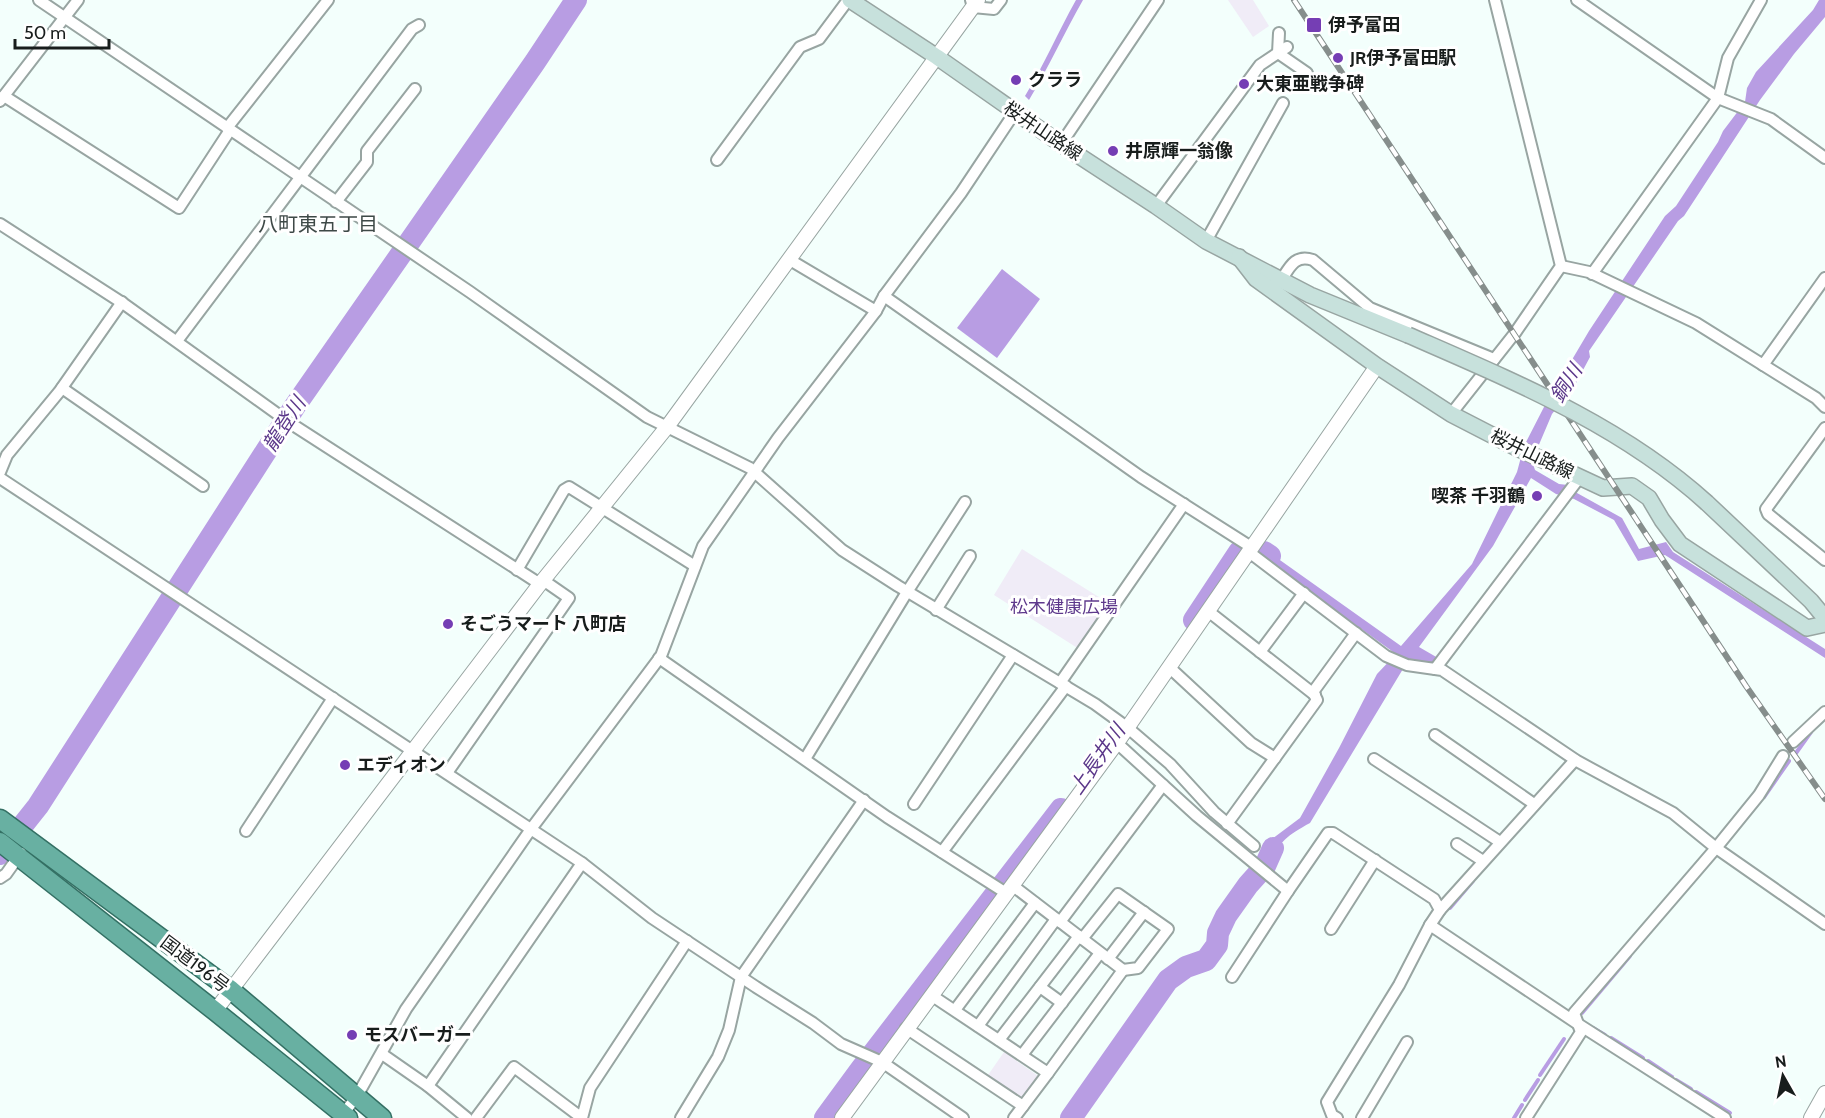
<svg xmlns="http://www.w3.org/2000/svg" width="1825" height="1118" viewBox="0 0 1825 1118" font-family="Cabin,'Noto Sans JP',sans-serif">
<rect width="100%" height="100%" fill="#f3fffc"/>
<g fill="#f0ecf7">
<polygon points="1228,0 1253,0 1269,26 1253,37"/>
<polygon points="1022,549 1110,604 1079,649 994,595"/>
<polygon points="1004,1052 1041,1078 1024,1101 986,1078"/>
</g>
<g fill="#b89de3">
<path d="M1076,0H1083C1064,33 1049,67 1029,100L1025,96C1044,65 1058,32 1076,0Z"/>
<path d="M1819,0H1825V17L1794,54L1760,100L1684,216L1678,221L1589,351L1590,357L1575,385L1552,414L1535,454L1533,464L1535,470L1559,484L1568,485L1577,493L1622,518L1639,549L1666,542L1673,552L1825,649V658L1665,555L1638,561L1614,520L1574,499L1556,494L1531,478L1493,546L1419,647L1438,658L1434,664L1409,659L1310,823C1288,835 1276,843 1269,869L1259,863L1272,839L1300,818L1339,748L1377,674L1396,654L1259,555L1260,546L1401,646L1472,564L1517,472L1524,446L1544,407L1589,331L1665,216L1676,206L1718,142L1723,131L1745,102L1747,88L1756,72L1813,10Z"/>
<polygon points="1002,269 1040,299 997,358 957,328"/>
</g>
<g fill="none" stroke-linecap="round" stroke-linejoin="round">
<g stroke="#b89de3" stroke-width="4">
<polyline points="1796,753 1811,732"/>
<polyline points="1764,797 1789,761"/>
<polyline points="1450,908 1473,881"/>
<polyline points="1582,1013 1630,956"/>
<polyline points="1593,1028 1605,1035"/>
<polyline points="1611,1038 1643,1058"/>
<polyline points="1648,1061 1672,1077"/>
<polyline points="1540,1075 1564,1039"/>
<polyline points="1676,1080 1691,1089"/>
<polyline points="1696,1092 1730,1113"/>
<polyline points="1525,1100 1538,1080"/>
<polyline points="1514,1118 1522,1105"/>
</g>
<g stroke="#b89de3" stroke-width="22">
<polyline points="1194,620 1239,552 1264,552 1270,556"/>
<polyline points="0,854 38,806 295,406 535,62 576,0"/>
<polyline points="825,1118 861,1069 1061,809"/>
<polyline points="1071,1118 1168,980 1186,967 1206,960 1217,945 1218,933 1226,916 1248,885 1265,866 1273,848"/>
</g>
<g stroke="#98a5a2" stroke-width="14">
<g id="minor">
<polyline points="39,0 470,292 647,417 750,468 842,550 898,586 1095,704 1128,728 1170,764 1214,812 1254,846"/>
<polyline points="971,0 973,7 994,9 1001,0"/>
<polyline points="1577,0 1718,98 1771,119 1825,158"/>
<polyline points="1279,33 1278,53 1307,73"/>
<polyline points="4,96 179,208 230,130"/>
<polyline points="0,101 78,0"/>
<polyline points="227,128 328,0"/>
<polyline points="1061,144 1158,0"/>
<polyline points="717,160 800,47 819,39 848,0"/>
<polyline points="336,202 367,162 367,151 415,89"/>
<polyline points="1156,206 1260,65 1287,47"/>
<polyline points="0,224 124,304 290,423 540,584"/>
<polyline points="1206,241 1283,103"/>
<polyline points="790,260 876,311"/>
<polyline points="1561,266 1589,272 1696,323 1816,398 1825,407"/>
<polyline points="1592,274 1718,98 1728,58 1761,0"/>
<path d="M1282,279C1290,266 1296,254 1313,260L1370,308L1494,359"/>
<polyline points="884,296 1141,477 1251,547"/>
<polyline points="177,341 412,29 419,25"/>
<polyline points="1763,365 1825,278"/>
<polyline points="62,388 203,486"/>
<polyline points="1451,414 1515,333 1561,266 1495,0"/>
<polyline points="1825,428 1766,509 1768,514 1825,560"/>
<polyline points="0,472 7,455 59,392 122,302"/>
<polyline points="0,478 582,863 652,918 756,987 813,1023 841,1044 882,1062 963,1118"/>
<polyline points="1249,552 1386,656 1407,665 1442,670 1577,761 1673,813 1716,848 1825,924"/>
<polyline points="517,570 564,490 569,487 695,566"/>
<polyline points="936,610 970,556"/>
<polyline points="1208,611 1315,695"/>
<polyline points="1260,652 1304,593"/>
<polyline points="659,658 887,817 1006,893"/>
<polyline points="1169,667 1251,743 1275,758"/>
<polyline points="1435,669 1580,477"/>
<polyline points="1060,683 1184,504"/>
<polyline points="1435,735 1534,804"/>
<polyline points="1793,742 1825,712"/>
<polyline points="1117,743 1197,816 1288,891 1328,833 1333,833 1434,899 1440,910 1430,925 1578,1024 1725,1118"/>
<polyline points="805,759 907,592 965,502"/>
<polyline points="1374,759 1500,842"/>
<polyline points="447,773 569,598 543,580"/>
<polyline points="914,804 1013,655"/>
<polyline points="1227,824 1317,700 1313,692 1356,633"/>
<polyline points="246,831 333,698"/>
<polyline points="1457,844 1483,861"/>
<polyline points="942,852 1066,686"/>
<polyline points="0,878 6,874 21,853"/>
<polyline points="1440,910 1575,760"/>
<polyline points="1060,922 1163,785"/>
<polyline points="1331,929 1375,860"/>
<polyline points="1082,939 1118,894 1168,929 1138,968 1123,970"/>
<polyline points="1108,959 1144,912"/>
<polyline points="1232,977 1288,891"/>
<polyline points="1040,987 1062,1003"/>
<polyline points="931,995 1048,1073 1123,970 1012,885"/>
<polyline points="955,1010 1035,903"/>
<polyline points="978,1026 1056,919"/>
<polyline points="906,1028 1023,1106"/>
<polyline points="999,1040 1079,936"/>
<polyline points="382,1054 428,1086 467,1118"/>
<polyline points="1022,1055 1100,953"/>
<polyline points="428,1086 582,863"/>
<polyline points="340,1118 357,1096 406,1009 531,829 661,656 703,546 778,438 876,311 884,296 961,193 1015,112"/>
<polyline points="476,1118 514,1067 582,1118 590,1088 687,941"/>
<polyline points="681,1118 718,1057 729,1030 741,977 864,800"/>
<polyline points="1014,1118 1048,1073"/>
<polyline points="1337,1118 1332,1115 1327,1102 1399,985 1430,925"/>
<polyline points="1362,1118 1407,1042"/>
<polyline points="1526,1118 1581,1032 1574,1013 1716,848 1759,795 1783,756"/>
</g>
</g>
<g stroke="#98a5a2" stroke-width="16">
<g id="tertiary">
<polyline points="215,1011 540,584 667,427 978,0"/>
<polyline points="842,1118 1121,737 1377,366"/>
<polyline points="1811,1118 1825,1093"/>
</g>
</g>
<g stroke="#98a5a2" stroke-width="18">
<g id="secondary">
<polyline points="850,0 937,57 1061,144 1156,206 1206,241 1310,295 1408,335"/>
<polyline points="1239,257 1256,279 1377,366 1451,414 1515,447 1603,488 1632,486 1649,498 1662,520 1680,544 1807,628 1825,624"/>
<polyline points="1707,503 1811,601 1825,618"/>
</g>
</g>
<g stroke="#347064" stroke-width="21">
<g id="trunk">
<polyline points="0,819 231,990 382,1118"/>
<polyline points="0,842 215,1011 348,1118"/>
</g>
</g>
<use href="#minor" stroke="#fff" stroke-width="10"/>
<use href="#tertiary" stroke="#fff" stroke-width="14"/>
<use href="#secondary" stroke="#c7e1dc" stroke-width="15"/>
<use href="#trunk" stroke="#68b0a2" stroke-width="18"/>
<g stroke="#868e8c" stroke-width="6">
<polyline id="rail" points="1294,0 1746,686 1825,799"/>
</g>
<use href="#rail" stroke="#fff" stroke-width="4" stroke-dasharray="11" stroke-linecap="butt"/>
<g stroke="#98a5a2" stroke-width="18" stroke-linecap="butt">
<path id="secondary-bridge" d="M1408,335C1513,381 1621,425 1707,503"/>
</g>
<use href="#secondary-bridge" stroke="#c7e1dc" stroke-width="15"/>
</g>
<g fill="#753eb4" stroke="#fff" stroke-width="2">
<rect x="1306" y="17" width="16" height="16" rx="3"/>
<circle cx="1338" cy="58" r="6"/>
<circle cx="1016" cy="80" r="6"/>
<circle cx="1244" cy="84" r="6"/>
<circle cx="1113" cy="151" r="6"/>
<circle cx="1537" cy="496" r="6"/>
<circle cx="448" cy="624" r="6"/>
<circle cx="345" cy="765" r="6"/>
<circle cx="352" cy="1035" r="6"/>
</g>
<g text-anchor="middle" stroke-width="6" stroke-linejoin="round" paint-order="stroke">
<g font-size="18" font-weight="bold" fill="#181d1c" stroke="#fff" text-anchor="start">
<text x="1328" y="31">伊予富田</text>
<text x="1350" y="64">JR伊予富田駅</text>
<text x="1028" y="86">クララ</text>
<text x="1256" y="90">大東亜戦争碑</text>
<text x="1125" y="157">井原輝一翁像</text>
<text x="1525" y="502" text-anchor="end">喫茶 千羽鶴</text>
<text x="460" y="630">そごうマート 八町店</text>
<text x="357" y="771">エディオン</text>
<text x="364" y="1041">モスバーガー</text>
</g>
<g font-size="18" fill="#181d1c" stroke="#fff">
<text transform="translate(1043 131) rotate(34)" y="6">桜井山路線</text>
<text transform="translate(1532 454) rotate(26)" y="6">桜井山路線</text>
<text transform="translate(195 964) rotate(37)" y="6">国道196号</text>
</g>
<g font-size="18" fill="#5e398c" stroke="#fff">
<text x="1064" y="613">松木健康広場</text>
</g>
<g font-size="20" fill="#3e4947" stroke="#fff">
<text x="318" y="231">八町東五丁目</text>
</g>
<g font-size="20" font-style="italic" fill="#5c388a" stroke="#fff">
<text transform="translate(1566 383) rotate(-58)" y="7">銅川</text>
<text transform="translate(284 424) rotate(-57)" y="7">龍登川</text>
<text transform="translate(1097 759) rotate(-55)" y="7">上長井川</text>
</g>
</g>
<g transform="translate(1783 1076) rotate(351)" stroke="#ffffff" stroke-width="4.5" paint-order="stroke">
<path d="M0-4.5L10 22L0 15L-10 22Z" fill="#181d1c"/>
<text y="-9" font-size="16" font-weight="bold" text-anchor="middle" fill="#181d1c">N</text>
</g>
<path d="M15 39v9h94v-9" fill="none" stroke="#181d1c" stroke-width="3"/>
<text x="24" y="39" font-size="18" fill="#181d1c" stroke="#ffffff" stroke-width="4.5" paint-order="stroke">50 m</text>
</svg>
